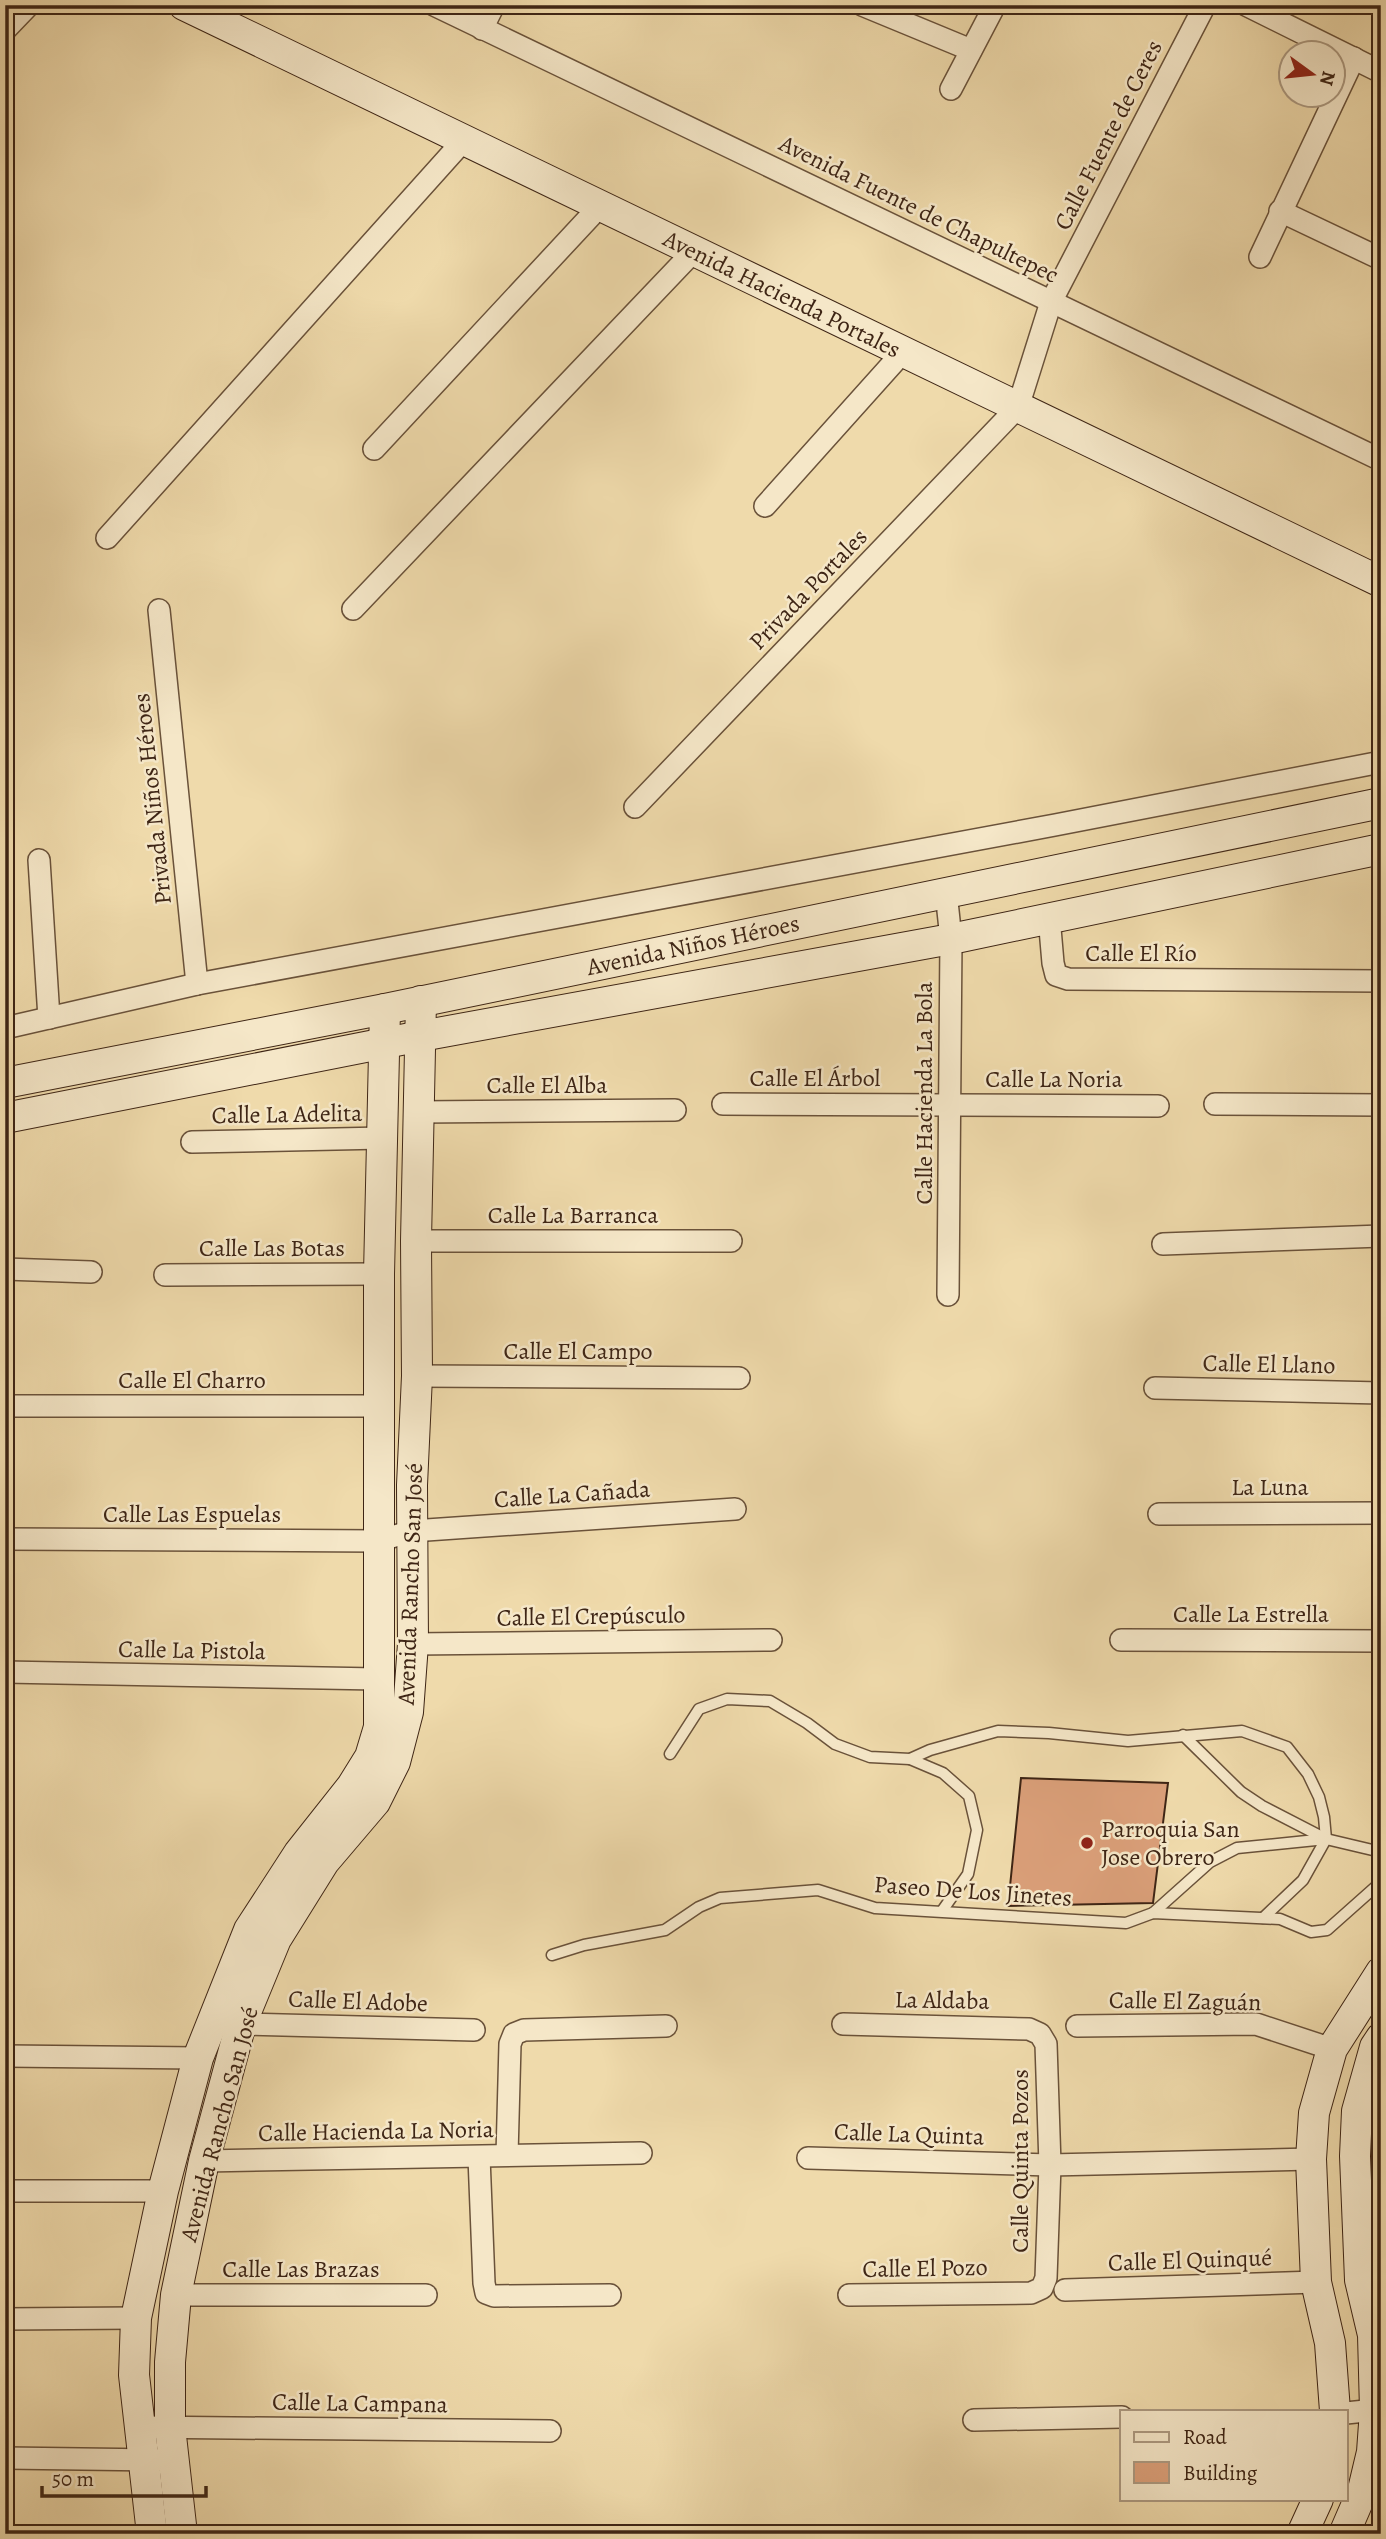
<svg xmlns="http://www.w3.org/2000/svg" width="1386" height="2539" viewBox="0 0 1386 2539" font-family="Alegreya,serif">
<rect width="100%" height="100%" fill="#efdaab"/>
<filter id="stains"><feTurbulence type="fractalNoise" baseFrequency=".00286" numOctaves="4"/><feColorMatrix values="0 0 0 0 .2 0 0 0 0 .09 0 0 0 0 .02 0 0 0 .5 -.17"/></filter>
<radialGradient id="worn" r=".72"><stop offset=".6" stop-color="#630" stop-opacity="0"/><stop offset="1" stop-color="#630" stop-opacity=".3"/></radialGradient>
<polygon fill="#da9f79" stroke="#3e2515" stroke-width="2" points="1021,1778 1168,1783 1153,1903 1008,1906"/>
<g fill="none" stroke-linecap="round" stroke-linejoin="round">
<g stroke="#6a523a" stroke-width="13">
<g id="lane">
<polyline points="1183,1735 1241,1792 1262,1806 1326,1839 1303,1880 1263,1918"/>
<polyline points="670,1754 699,1709 727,1699 770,1701 807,1723 835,1744 870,1757 910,1759 930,1750 998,1731 1049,1733 1128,1741 1242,1731 1287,1747 1308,1774 1319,1797 1324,1817 1326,1839"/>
<polyline points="910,1759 943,1773 969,1796 977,1830 968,1874 942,1911"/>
<polyline points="1153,1913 1210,1862 1237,1848 1326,1839 1381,1852"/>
<polyline points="552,1955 584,1945 665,1930 699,1907 720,1898 818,1890 875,1908 1126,1923 1153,1913 1280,1919 1311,1932 1327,1930 1381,1882"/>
</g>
</g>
<g stroke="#6a523a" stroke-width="24">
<g id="street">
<polyline points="434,5 1381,460"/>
<polyline points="862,5 971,50"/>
<polyline points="1246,5 1381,72"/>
<polyline points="482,29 494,5"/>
<polyline points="5,30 29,5"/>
<polyline points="951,89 995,5"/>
<polyline points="1280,211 1381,259"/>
<polyline points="1260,257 1354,58"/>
<polyline points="374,449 600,206"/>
<polyline points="765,506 903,352"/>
<polyline points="107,538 464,140"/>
<polyline points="353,609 694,251"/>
<polyline points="159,610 197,984"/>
<polyline points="635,807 1018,407 1051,302 1205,5"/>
<polyline points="39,860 49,1018"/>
<polyline points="946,892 951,939 948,1295"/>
<polyline points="1049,917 1053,963 1056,975 1068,979 1381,981"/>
<polyline points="5,1028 197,984 1055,825 1381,762"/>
<polyline points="723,1104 1158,1106"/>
<polyline points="1215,1104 1381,1105"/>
<polyline points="419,1112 675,1110"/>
<polyline points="192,1142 383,1138"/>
<polyline points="416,1241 731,1241"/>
<polyline points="1163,1244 1381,1236"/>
<polyline points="5,1269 91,1272"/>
<polyline points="165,1275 379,1274"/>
<polyline points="417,1376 739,1378"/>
<polyline points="1155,1388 1381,1393"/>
<polyline points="5,1406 378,1406"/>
<polyline points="1159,1514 1381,1513"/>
<polyline points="5,1539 378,1541 412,1531 735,1509"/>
<polyline points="1121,1640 1381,1641"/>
<polyline points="413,1644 771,1640"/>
<polyline points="5,1672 377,1679"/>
<polyline points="241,2024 474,2030"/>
<polyline points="843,2024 1029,2029 1040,2034 1046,2044 1050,2165 1046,2278 1042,2288 1031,2293 849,2295"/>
<polyline points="1077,2026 1256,2024 1332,2049"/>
<polyline points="5,2056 198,2058"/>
<polyline points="507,2155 510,2044 514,2034 524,2030 666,2026"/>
<polyline points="479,2157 484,2283 486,2293 494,2296 610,2295"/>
<polyline points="808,2158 1050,2165 1311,2159"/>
<polyline points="204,2161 641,2153"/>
<polyline points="1356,2190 1381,2191"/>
<polyline points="5,2191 163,2191"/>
<polyline points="1065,2290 1316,2282"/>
<polyline points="176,2295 426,2295"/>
<polyline points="5,2319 136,2318"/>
<polyline points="1346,2413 1375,2410"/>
<polyline points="974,2420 1122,2417"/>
<polyline points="139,2427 550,2431"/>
<polyline points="5,2458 158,2460"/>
</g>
</g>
<g stroke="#3e2515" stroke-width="32">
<g id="secondary">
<polyline points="184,5 1381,582"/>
<polyline points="5,1083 385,1009 1381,803"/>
<polyline points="5,1118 421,1036 951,939 1381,849"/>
<polyline points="1335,2411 1330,2343 1316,2282 1311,2159 1314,2113 1332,2049 1381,1972"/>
<polyline points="152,2534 134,2375 136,2318 163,2191 198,2058 249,1930 299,1853 352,1786 370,1757 379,1727 379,1274 385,1009"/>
<polyline points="182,2534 170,2427 170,2362 176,2295 204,2161 241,2024 276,1939 324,1862 375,1802 395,1762 408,1712 413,1644 412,1485 417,1376 416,1241 421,1001"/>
<polyline points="1302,2534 1318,2499"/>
<polyline points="1344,2534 1363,2490 1372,2452 1375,2410 1373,2335 1360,2280 1355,2156 1357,2111 1375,2047 1381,2038"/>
</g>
</g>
<use href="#lane" stroke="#f5e7c8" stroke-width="10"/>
<use href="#street" stroke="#f5e7c8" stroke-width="21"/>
<use href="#secondary" stroke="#f5e7c8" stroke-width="30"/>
</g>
<circle fill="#8f2418" stroke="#f5e7c8" stroke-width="2.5" cx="1087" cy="1843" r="7"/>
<g text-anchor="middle" stroke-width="5" stroke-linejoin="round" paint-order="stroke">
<g font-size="24" fill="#3e2515" stroke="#f5e7c8">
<text transform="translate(1108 135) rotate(-63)" y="8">Calle Fuente de Ceres</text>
<text transform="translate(919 209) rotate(26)" y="8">Avenida Fuente de Chapultepec</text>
<text transform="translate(782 294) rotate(26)" y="8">Avenida Hacienda Portales</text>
<text transform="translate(808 589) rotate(-46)" y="8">Privada Portales</text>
<text transform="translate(152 799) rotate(-96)" y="8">Privada Niños Héroes</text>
<text transform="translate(693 945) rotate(-12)" y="8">Avenida Niños Héroes</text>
<text x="1141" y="961">Calle El Río</text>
<text x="815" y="1086">Calle El Árbol</text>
<text x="1054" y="1087">Calle La Noria</text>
<text x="547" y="1093">Calle El Alba</text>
<text transform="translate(924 1093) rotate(-90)" y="8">Calle Hacienda La Bola</text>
<text transform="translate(287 1114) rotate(-1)" y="8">Calle La Adelita</text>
<text x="573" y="1223">Calle La Barranca</text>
<text x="272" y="1256">Calle Las Botas</text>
<text x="578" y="1359">Calle El Campo</text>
<text transform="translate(1269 1364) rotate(1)" y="8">Calle El Llano</text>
<text x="192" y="1388">Calle El Charro</text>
<text x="1270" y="1495">La Luna</text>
<text transform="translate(572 1494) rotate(-4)" y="8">Calle La Cañada</text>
<text x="192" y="1522">Calle Las Espuelas</text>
<text transform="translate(410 1584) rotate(-88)" y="8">Avenida Rancho San José</text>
<text x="1251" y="1622">Calle La Estrella</text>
<text transform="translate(591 1616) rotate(-1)" y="8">Calle El Crepúsculo</text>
<text transform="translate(192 1650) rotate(1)" y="8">Calle La Pistola</text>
<text transform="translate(973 1891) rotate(4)" y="8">Paseo De Los Jinetes</text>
<text transform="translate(942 2000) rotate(1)" y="8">La Aldaba</text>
<text transform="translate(358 2001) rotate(2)" y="8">Calle El Adobe</text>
<text transform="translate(1185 2001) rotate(1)" y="8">Calle El Zaguán</text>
<text transform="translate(219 2124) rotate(-75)" y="8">Avenida Rancho San José</text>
<text transform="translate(376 2131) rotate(-1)" y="8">Calle Hacienda La Noria</text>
<text transform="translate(909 2134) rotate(2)" y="8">Calle La Quinta</text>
<text transform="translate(1020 2161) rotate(-90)" y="8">Calle Quinta Pozos</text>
<text transform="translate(1190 2260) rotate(-2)" y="8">Calle El Quinqué</text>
<text transform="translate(925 2268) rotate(-1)" y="8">Calle El Pozo</text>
<text x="301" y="2277">Calle Las Brazas</text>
<text transform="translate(360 2403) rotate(1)" y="8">Calle La Campana</text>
</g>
<g font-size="24" fill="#3e2515" stroke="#f5e7c8" text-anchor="start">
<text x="1101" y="1837">Parroquia San<tspan x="1101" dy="28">Jose Obrero</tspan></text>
</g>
</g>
<rect width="1386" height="2539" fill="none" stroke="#efdaab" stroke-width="28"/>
<rect x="7" y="7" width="1372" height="2525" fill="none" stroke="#3e2515" stroke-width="3.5"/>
<rect x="14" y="14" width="1358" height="2511" fill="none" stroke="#3e2515" stroke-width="2"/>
<rect x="1120" y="2410" width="228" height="91" fill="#f5e7c8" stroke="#ac9980" stroke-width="2"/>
<rect x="1134" y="2432" width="35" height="10" fill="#f5e7c8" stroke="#ac9980" stroke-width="2"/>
<text x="1183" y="2444" font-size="21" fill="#3e2515">Road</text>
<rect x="1134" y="2462" width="35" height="21" fill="#da9f79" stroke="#ac9980" stroke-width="2"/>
<text x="1183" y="2480" font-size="21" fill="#3e2515">Building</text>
<g transform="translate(1312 74) rotate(105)"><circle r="33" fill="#f5e7c8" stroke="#ac9980" stroke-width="2"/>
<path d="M0-5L12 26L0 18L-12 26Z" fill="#8f2418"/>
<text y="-10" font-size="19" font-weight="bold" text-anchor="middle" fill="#3e2515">N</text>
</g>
<path d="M42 2486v10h164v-10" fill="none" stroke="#3e2515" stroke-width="3.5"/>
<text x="52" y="2486" font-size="21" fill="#3e2515" stroke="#f5e7c8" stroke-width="5" paint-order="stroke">50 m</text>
<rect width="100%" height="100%" filter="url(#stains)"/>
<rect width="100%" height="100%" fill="url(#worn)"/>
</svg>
